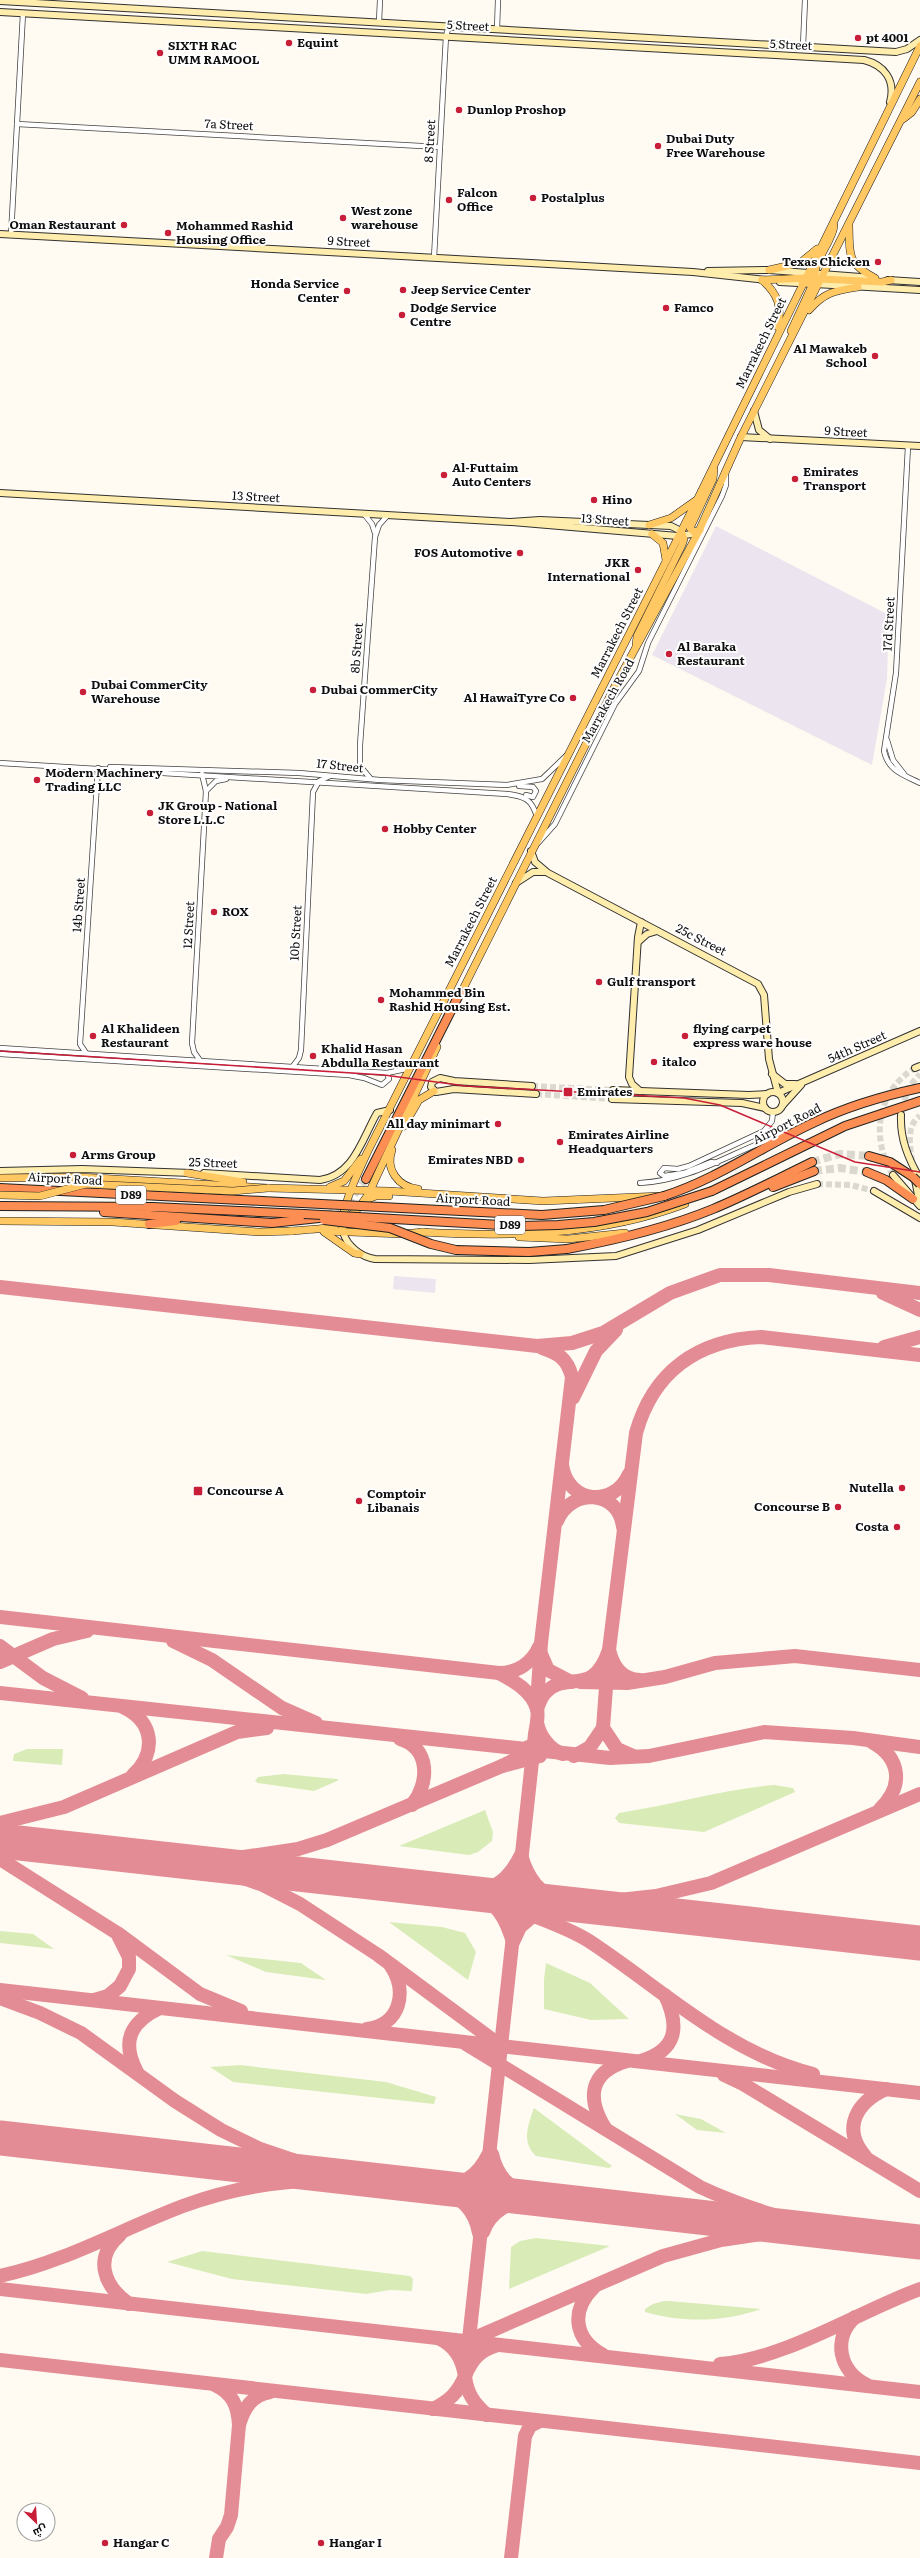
<svg xmlns="http://www.w3.org/2000/svg" width="920" height="2558" viewBox="0 0 920 2558" font-family="Literata,Cairo,serif">
<rect width="100%" height="100%" fill="#fffbf2"/>
<g fill="#ece4ee">
<polygon points="716,526 889,615 887,679 872,765 652,655"/>
<polygon points="394,1276 436,1279 435,1293 393,1289"/>
</g>
<g fill="#d9ecb8">
<polygon points="27,1749 63,1749 62,1765 13,1761 14,1754"/>
<polygon points="284,1774 337,1779 339,1780 314,1791 258,1783 255,1781 258,1777"/>
<path d="M774,1785L793,1788L795,1792L704,1832L619,1823L615,1818L619,1813C671,1805 721,1790 774,1785Z"/>
<polygon points="485,1810 493,1832 492,1841 478,1852 469,1855 399,1846"/>
<polygon points="389,1922 442,1927 465,1933 476,1952 468,1980"/>
<polygon points="0,1931 33,1934 54,1949 0,1943"/>
<polygon points="226,1955 301,1963 326,1980 266,1972"/>
<polygon points="546,1963 590,1983 629,2019 591,2020 544,2009 544,1979"/>
<polygon points="240,2065 386,2082 436,2097 434,2104 233,2082 210,2067"/>
<path d="M534,2108L612,2166L609,2168L536,2156C521,2142 528,2125 534,2108Z"/>
<polygon points="675,2114 701,2119 726,2133 697,2130"/>
<polygon points="536,2238 610,2246 509,2289 511,2247 520,2241"/>
<polygon points="202,2251 410,2276 413,2279 412,2291 390,2290 366,2294 232,2279 167,2262"/>
<path d="M664,2301H669L761,2309C725,2322 682,2323 645,2312V2309L653,2304Z"/>
</g>
<g fill="none" stroke-linecap="round" stroke-linejoin="round">
<g stroke="#e48c95" stroke-width="14">
<polyline points="0,1287 537,1346 572,1343 603,1333 670,1293 720,1275 769,1275 920,1293"/>
<polyline points="883,1293 920,1310"/>
<polyline points="884,1347 920,1337"/>
<polyline points="573,1398 596,1351 616,1330"/>
<path d="M562,1465C568,1504 614,1508 629,1474"/>
<path d="M557,1521C571,1487 619,1490 623,1527"/>
<path d="M0,1617L499,1673C514,1681 532,1691 537,1709C539,1716 536,1727 535,1734L465,2376C467,2394 474,2403 487,2415"/>
<polyline points="173,1641 212,1660 282,1708 316,1723"/>
<polyline points="0,1646 43,1678 82,1698"/>
<path d="M609,1650C613,1666 621,1679 640,1680"/>
<polyline points="541,1654 548,1670 571,1682"/>
<polyline points="0,1662 53,1639 87,1631"/>
<path d="M499,1673C517,1673 532,1663 539,1647"/>
<polyline points="607,1674 603,1728 617,1749 633,1756"/>
<polyline points="580,1682 627,1683 665,1677 715,1663 795,1656 920,1670"/>
<polyline points="0,1693 610,1758 649,1756 764,1732 853,1738 920,1747"/>
<path d="M537,1703L541,1643L572,1377C567,1358 559,1354 542,1348"/>
<path d="M123,1707C154,1721 157,1753 133,1775"/>
<path d="M537,1709C539,1704 541,1697 545,1693C568,1669 592,1699 609,1650L636,1433C653,1372 697,1340 761,1337L920,1355"/>
<path d="M537,1722C539,1736 550,1750 563,1754"/>
<path d="M400,1739C431,1748 429,1784 412,1805"/>
<path d="M872,1742C901,1758 904,1786 880,1809"/>
<polyline points="528,1747 518,1758 502,1766 540,1756"/>
<polyline points="574,1756 590,1747 603,1728"/>
<polyline points="0,1823 64,1807 237,1732 267,1728"/>
<polyline points="0,1859 117,1933 129,1957 129,1969 120,1986 108,1996 94,2000"/>
<polyline points="173,1860 229,1873 263,1885 300,1904 378,1955 501,2046"/>
<polyline points="203,1863 298,1849 327,1840 502,1766"/>
<polyline points="451,1891 495,1901"/>
<path d="M475,1894C499,1886 510,1877 521,1855C528,1880 539,1892 562,1903"/>
<path d="M487,1899C502,1912 507,1923 513,1942L520,1927L541,1909L562,1903L601,1902L656,1896L711,1883L920,1794"/>
<path d="M526,1913C547,1921 570,1929 589,1941C661,1988 727,2053 813,2074"/>
<polyline points="119,1934 200,1994 241,2011"/>
<polyline points="0,1990 920,2093"/>
<polyline points="0,1998 40,2013 81,2033 175,2101 221,2130 260,2149 325,2171 375,2180"/>
<path d="M367,2029C400,2025 408,1992 391,1966"/>
<path d="M466,2044L700,2187C745,2208 791,2221 839,2233"/>
<path d="M641,2061C677,2050 680,2027 665,1995"/>
<path d="M137,2072C121,2042 130,2022 160,2008"/>
<polyline points="724,2075 743,2084 920,2191"/>
<path d="M605,2128C586,2097 590,2072 627,2061"/>
<path d="M492,2154C497,2177 510,2188 530,2198"/>
<path d="M865,2156C841,2128 857,2102 886,2089"/>
<path d="M483,2232C491,2210 509,2203 530,2198"/>
<path d="M479,2233C475,2209 460,2197 440,2188C462,2185 478,2176 488,2155"/>
<path d="M120,2235C93,2258 104,2286 129,2304"/>
<path d="M0,2276C65,2262 122,2229 183,2206C234,2187 287,2179 341,2180"/>
<path d="M594,2287C570,2311 574,2339 603,2355"/>
<polyline points="0,2289 920,2392"/>
<path d="M855,2317C832,2339 839,2371 867,2385"/>
<path d="M438,2338C455,2346 462,2358 465,2376C472,2359 480,2350 498,2345"/>
<polyline points="470,2340 663,2256 721,2240 761,2234 819,2233"/>
<polyline points="0,2360 920,2463"/>
<path d="M720,2364C783,2360 860,2311 920,2289"/>
<path d="M215,2385C233,2393 238,2407 239,2425C244,2408 252,2395 270,2392"/>
<path d="M433,2409C449,2401 458,2393 465,2376"/>
<polyline points="216,2558 219,2539 227,2527 231,2515 239,2425"/>
<polyline points="511,2558 525,2436 530,2426 540,2421"/>
</g>
<g stroke="#e48c95" stroke-width="35">
<polyline points="0,1841 920,1943"/>
<polyline points="0,2138 920,2242"/>
</g>
<g stroke="#dbd8d0" stroke-width="6" stroke-dasharray="6 3" stroke-linecap="butt">
<polyline points="532,1086 613,1090"/>
<polyline points="536,1094 612,1099"/>
<polyline points="902,1109 908,1088 920,1074"/>
<path d="M912,1161C910,1147 906,1125 920,1116"/>
<path d="M893,1175C870,1138 877,1091 915,1068"/>
<polyline points="817,1184 851,1185 874,1191"/>
</g>
<g stroke="#dbd8d0" stroke-width="8" stroke-dasharray="8 4" stroke-linecap="butt">
<polyline points="812,1162 840,1154 869,1156"/>
<polyline points="814,1171 840,1168 867,1172"/>
<polyline points="326,1216 347,1204 366,1179"/>
</g>
<g stroke="#424242" stroke-width="6">
<g id="street">
<polyline points="379,22 380,0"/>
<polyline points="497,29 498,0"/>
<polyline points="803,46 805,0"/>
<polyline points="17,124 440,147"/>
<polyline points="11,235 23,13"/>
<polyline points="434,258 446,36 449,26"/>
<path d="M908,446L896,673L884,751C888,771 904,775 920,783"/>
<polyline points="364,514 372,524 375,533"/>
<polyline points="887,740 893,760 904,774"/>
<path d="M0,763L507,794C524,796 532,799 537,817"/>
<polyline points="110,767 299,773 380,780 507,785 542,779 567,755"/>
<polyline points="370,778 360,766 360,745 375,537 379,525 388,515"/>
<polyline points="519,786 533,787 536,791 533,797 526,795"/>
<polyline points="206,791 216,781 226,779"/>
<polyline points="538,843 555,824 615,704 639,671 648,643 722,496 726,485 726,473"/>
<polyline points="0,1048 387,1073 411,1068"/>
<polyline points="86,1053 80,1044 98,768"/>
<polyline points="0,1054 349,1075 364,1078 382,1085 389,1079 387,1073"/>
<polyline points="199,1059 194,1052 192,1043 206,791 202,774"/>
<polyline points="293,1066 299,1058 301,1050 313,792 319,781 330,776"/>
<polyline points="717,1163 711,1162 684,1173 664,1176 660,1173 664,1168 678,1169 689,1166 764,1131 772,1121 773,1112"/>
<path d="M640,1183C696,1180 735,1149 787,1133"/>
</g>
</g>
<g stroke="#313131" stroke-width="8">
<g id="secondary">
<polyline points="0,1 896,52 907,49 920,40"/>
<path d="M0,12L864,60C884,65 896,80 890,102"/>
<polyline points="0,234 693,272 767,280"/>
<polyline points="708,271 769,270 874,278"/>
<polyline points="888,280 920,282"/>
<polyline points="780,282 920,290"/>
<polyline points="754,411 759,430 770,439"/>
<polyline points="741,437 920,446"/>
<polyline points="0,493 510,522 540,520 671,526 681,531"/>
<polyline points="512,522 678,536 698,533"/>
<polyline points="531,851 535,862 548,873 758,984 764,995 769,1059 778,1093"/>
<polyline points="516,883 533,872 545,872"/>
<polyline points="638,942 647,934 657,931"/>
<polyline points="915,1068 920,1066"/>
<polyline points="772,1074 785,1084 795,1084"/>
<polyline points="532,1086 454,1081 440,1078 432,1082 431,1087 436,1092 454,1089 536,1094"/>
<polyline points="613,1090 749,1095 767,1094"/>
<polyline points="640,1091 632,1084 629,1077 638,937 641,922"/>
<circle cx="773" cy="1102" r="10"/>
<polyline points="778,1093 920,1031"/>
<polyline points="612,1099 742,1103 765,1108"/>
<polyline points="782,1106 801,1085"/>
<path d="M901,1115C900,1139 908,1158 920,1179"/>
<polyline points="0,1171 82,1169 191,1173"/>
<path d="M204,1173L320,1180C354,1175 362,1139 377,1113L390,1110"/>
<polyline points="893,1175 920,1206"/>
<polyline points="915,1180 920,1205"/>
<polyline points="874,1191 920,1218"/>
<path d="M343,1232C347,1246 361,1257 375,1259L529,1260L616,1256L698,1230L789,1192L817,1184"/>
</g>
</g>
<g stroke="#202020" stroke-width="8">
<g id="primary">
<polyline points="903,119 912,112 920,99"/>
<path d="M849,225C850,254 846,263 875,278"/>
<polyline points="769,270 800,263 817,249"/>
<path d="M762,280C778,294 782,306 778,327"/>
<polyline points="762,280 807,278"/>
<polyline points="802,283 821,279 882,282 891,280"/>
<path d="M817,283C808,266 832,244 834,226"/>
<path d="M809,310C825,292 834,291 858,287"/>
<polyline points="791,331 811,288 810,276"/>
<polyline points="649,525 671,518 695,501"/>
<polyline points="700,530 694,532 690,528 713,479 714,470"/>
<polyline points="652,534 663,543 666,560"/>
<polyline points="636,645 637,636 682,545 684,539 681,531"/>
<polyline points="460,995 616,684 698,533 741,437 920,82"/>
<polyline points="404,1126 419,1100 434,1091"/>
<path d="M392,1150C385,1169 398,1187 418,1189"/>
<polyline points="187,1173 243,1182"/>
<polyline points="0,1178 79,1177 268,1188 389,1191 543,1201 661,1196"/>
<polyline points="330,1187 344,1181 361,1159"/>
<polyline points="365,1200 376,1196 389,1196"/>
<polyline points="0,1221 113,1222 259,1232 293,1231"/>
<path d="M290,1231C329,1228 344,1231 368,1195L437,1047"/>
<polyline points="324,1231 402,1234 424,1232"/>
<polyline points="324,1232 354,1253 360,1254"/>
<path d="M343,1232C339,1210 358,1173 367,1153L698,498L920,46"/>
<path d="M421,1232C511,1237 600,1236 685,1204"/>
<polyline points="519,1237 568,1239 625,1233"/>
</g>
</g>
<g stroke="#202020" stroke-width="10">
<g id="highway">
<polyline points="869,1156 890,1162 913,1177"/>
<polyline points="867,1172 886,1180 913,1199"/>
<polyline points="366,1179 461,991"/>
<polyline points="773,1187 814,1171"/>
<polyline points="0,1188 262,1201"/>
<polyline points="712,1191 845,1126 920,1101"/>
<path d="M664,1196C717,1179 763,1146 813,1123C848,1106 883,1096 920,1088"/>
<polyline points="0,1206 153,1207 304,1214"/>
<polyline points="104,1212 272,1223 319,1218"/>
<polyline points="149,1224 176,1221"/>
<path d="M567,1249C616,1240 667,1228 713,1209C747,1195 779,1178 812,1162"/>
</g>
</g>
<use href="#street" stroke="#fff" stroke-width="4.5"/>
<use href="#secondary" stroke="#ffedad" stroke-width="6"/>
<use href="#primary" stroke="#ffc862" stroke-width="7"/>
<use href="#highway" stroke="#fc8e53" stroke-width="8"/>
<polyline stroke="#c91e38" stroke-width="1.5" points="0,1051 384,1075 466,1086 684,1098 720,1105 855,1162 920,1172"/>
<g stroke="#202020" stroke-width="8" stroke-linecap="butt">
<polyline id="primary-bridge" points="0,1195 40,1196 86,1184 233,1191 268,1188"/>
</g>
<g stroke="#202020" stroke-width="10" stroke-linecap="butt">
<g id="highway-bridge">
<polyline points="913,1177 920,1184"/>
<polyline points="262,1201 542,1215 604,1210 664,1196"/>
<polyline points="304,1214 521,1226 558,1225 594,1222 647,1212 712,1191"/>
<polyline points="324,1220 390,1228 431,1244 456,1250 529,1252 567,1249"/>
</g>
</g>
<use href="#primary-bridge" stroke="#ffc862" stroke-width="7"/>
<use href="#highway-bridge" stroke="#fc8e53" stroke-width="8"/>
</g>
<g fill="#c91e38" stroke="#fff" stroke-width="1.5">
<circle cx="858" cy="38" r="4"/>
<circle cx="289" cy="43" r="4"/>
<circle cx="160" cy="53" r="4"/>
<circle cx="459" cy="110" r="4"/>
<circle cx="658" cy="146" r="4"/>
<circle cx="533" cy="198" r="4"/>
<circle cx="449" cy="200" r="4"/>
<circle cx="343" cy="218" r="4"/>
<circle cx="124" cy="225" r="4"/>
<circle cx="168" cy="233" r="4"/>
<circle cx="878" cy="262" r="4"/>
<circle cx="403" cy="290" r="4"/>
<circle cx="347" cy="291" r="4"/>
<circle cx="666" cy="308" r="4"/>
<circle cx="402" cy="315" r="4"/>
<circle cx="875" cy="356" r="4"/>
<circle cx="444" cy="475" r="4"/>
<circle cx="795" cy="479" r="4"/>
<circle cx="594" cy="500" r="4"/>
<circle cx="520" cy="553" r="4"/>
<circle cx="638" cy="570" r="4"/>
<circle cx="669" cy="654" r="4"/>
<circle cx="313" cy="690" r="4"/>
<circle cx="83" cy="692" r="4"/>
<circle cx="573" cy="698" r="4"/>
<circle cx="37" cy="780" r="4"/>
<circle cx="150" cy="813" r="4"/>
<circle cx="385" cy="829" r="4"/>
<circle cx="214" cy="912" r="4"/>
<circle cx="599" cy="982" r="4"/>
<circle cx="381" cy="1000" r="4"/>
<circle cx="93" cy="1036" r="4"/>
<circle cx="685" cy="1036" r="4"/>
<circle cx="313" cy="1056" r="4"/>
<circle cx="654" cy="1062" r="4"/>
<rect x="563" y="1087" width="10" height="10" rx="2"/>
<circle cx="498" cy="1124" r="4"/>
<circle cx="560" cy="1142" r="4"/>
<circle cx="73" cy="1155" r="4"/>
<circle cx="521" cy="1160" r="4"/>
<circle cx="902" cy="1488" r="4"/>
<rect x="193" y="1486" width="10" height="10" rx="2"/>
<circle cx="359" cy="1501" r="4"/>
<circle cx="838" cy="1507" r="4"/>
<circle cx="897" cy="1527" r="4"/>
<circle cx="105" cy="2543" r="4"/>
<circle cx="321" cy="2543" r="4"/>
</g>
<g text-anchor="middle" stroke-width="4" stroke-linejoin="round" paint-order="stroke">
<g fill="#fff" stroke="#575757" stroke-width="1">
<rect x="116" y="1186" width="30" height="18" rx="3"/>
<rect x="495" y="1216" width="30" height="18" rx="3"/>
</g>
<g font-size="11" font-weight="bold" fill="#0f0f0f">
<text x="131" y="1199">D89</text>
<text x="510" y="1229">D89</text>
</g>
<g font-size="12" fill="#0f0f0f" stroke="#fff">
<text transform="translate(468 26) rotate(3)" y="4">5 Street</text>
<text transform="translate(791 45) rotate(3)" y="4">5 Street</text>
<text transform="translate(229 125) rotate(3)" y="4">7a Street</text>
<text transform="translate(430 141) rotate(-87)" y="4">8 Street</text>
<text transform="translate(349 242) rotate(3)" y="4">9 Street</text>
<text transform="translate(761 343) rotate(-64)" y="4">Marrakech Street</text>
<text transform="translate(846 432) rotate(3)" y="4">9 Street</text>
<text transform="translate(256 497) rotate(3)" y="4">13 Street</text>
<text transform="translate(605 520) rotate(4)" y="4">13 Street</text>
<text transform="translate(889 624) rotate(-87)" y="4">17d Street</text>
<text transform="translate(617 633) rotate(-63)" y="4">Marrakech Street</text>
<text transform="translate(357 648) rotate(-86)" y="4">8b Street</text>
<text transform="translate(608 701) rotate(-61)" y="4">Marrakech Road</text>
<text transform="translate(340 766) rotate(6)" y="4">17 Street</text>
<text transform="translate(79 905) rotate(-86)" y="4">14b Street</text>
<text transform="translate(471 922) rotate(-63)" y="4">Marrakech Street</text>
<text transform="translate(189 925) rotate(-87)" y="4">12 Street</text>
<text transform="translate(296 933) rotate(-87)" y="4">10b Street</text>
<text transform="translate(701 940) rotate(27)" y="4">25c Street</text>
<text transform="translate(857 1047) rotate(-24)" y="4">54th Street</text>
<text transform="translate(787 1124) rotate(-27)" y="4">Airport Road</text>
<text transform="translate(213 1163) rotate(2)" y="4">25 Street</text>
<text transform="translate(65 1179) rotate(3)" y="4">Airport Road</text>
<text transform="translate(473 1200) rotate(3)" y="4">Airport Road</text>
</g>
<g font-size="12" font-weight="bold" fill="#0f0f0f" stroke="#fff" text-anchor="start">
<text x="866" y="42">pt 4001</text>
<text x="297" y="47">Equint</text>
<text x="168" y="50">SIXTH RAC<tspan x="168" dy="14">UMM RAMOOL</tspan></text>
<text x="467" y="114">Dunlop Proshop</text>
<text x="666" y="143">Dubai Duty<tspan x="666" dy="14">Free Warehouse</tspan></text>
<text x="457" y="197">Falcon<tspan x="457" dy="14">Office</tspan></text>
<text x="541" y="202">Postalplus</text>
<text x="351" y="215">West zone<tspan x="351" dy="14">warehouse</tspan></text>
<text x="116" y="229" text-anchor="end">Oman Restaurant</text>
<text x="176" y="230">Mohammed Rashid<tspan x="176" dy="14">Housing Office</tspan></text>
<text x="870" y="266" text-anchor="end">Texas Chicken</text>
<text x="339" y="288" text-anchor="end">Honda Service<tspan x="339" dy="14">Center</tspan></text>
<text x="411" y="294">Jeep Service Center</text>
<text x="410" y="312">Dodge Service<tspan x="410" dy="14">Centre</tspan></text>
<text x="674" y="312">Famco</text>
<text x="867" y="353" text-anchor="end">Al Mawakeb<tspan x="867" dy="14">School</tspan></text>
<text x="452" y="472">Al-Futtaim<tspan x="452" dy="14">Auto Centers</tspan></text>
<text x="803" y="476">Emirates<tspan x="803" dy="14">Transport</tspan></text>
<text x="602" y="504">Hino</text>
<text x="512" y="557" text-anchor="end">FOS Automotive</text>
<text x="630" y="567" text-anchor="end">JKR<tspan x="630" dy="14">International</tspan></text>
<text x="677" y="651">Al Baraka<tspan x="677" dy="14">Restaurant</tspan></text>
<text x="91" y="689">Dubai CommerCity<tspan x="91" dy="14">Warehouse</tspan></text>
<text x="321" y="694">Dubai CommerCity</text>
<text x="565" y="702" text-anchor="end">Al HawaiTyre Co</text>
<text x="45" y="777">Modern Machinery<tspan x="45" dy="14">Trading LLC</tspan></text>
<text x="158" y="810">JK Group - National<tspan x="158" dy="14">Store L.L.C</tspan></text>
<text x="393" y="833">Hobby Center</text>
<text x="222" y="916">ROX</text>
<text x="607" y="986">Gulf transport</text>
<text x="389" y="997">Mohammed Bin<tspan x="389" dy="14">Rashid Housing Est.</tspan></text>
<text x="101" y="1033">Al Khalideen<tspan x="101" dy="14">Restaurant</tspan></text>
<text x="693" y="1033">flying carpet<tspan x="693" dy="14">express ware house</tspan></text>
<text x="321" y="1053">Khalid Hasan<tspan x="321" dy="14">Abdulla Restaurant</tspan></text>
<text x="662" y="1066">italco</text>
<text x="577" y="1096">Emirates</text>
<text x="490" y="1128" text-anchor="end">All day minimart</text>
<text x="568" y="1139">Emirates Airline<tspan x="568" dy="14">Headquarters</tspan></text>
<text x="81" y="1159">Arms Group</text>
<text x="513" y="1164" text-anchor="end">Emirates NBD</text>
<text x="894" y="1492" text-anchor="end">Nutella</text>
<text x="207" y="1495">Concourse A</text>
<text x="367" y="1498">Comptoir<tspan x="367" dy="14">Libanais</tspan></text>
<text x="830" y="1511" text-anchor="end">Concourse B</text>
<text x="889" y="1531" text-anchor="end">Costa</text>
<text x="113" y="2547">Hangar C</text>
<text x="329" y="2547">Hangar I</text>
</g>
</g>
<g transform="translate(36 2522) rotate(155)"><circle r="19" fill="#ffffff" stroke="#9f9f9f"/>
<path d="M0-3L7 15L0 10L-7 15Z" fill="#c91e38"/>
<text y="-6" font-size="11" font-weight="bold" text-anchor="middle" fill="#0f0f0f">ش</text>
</g>
</svg>
